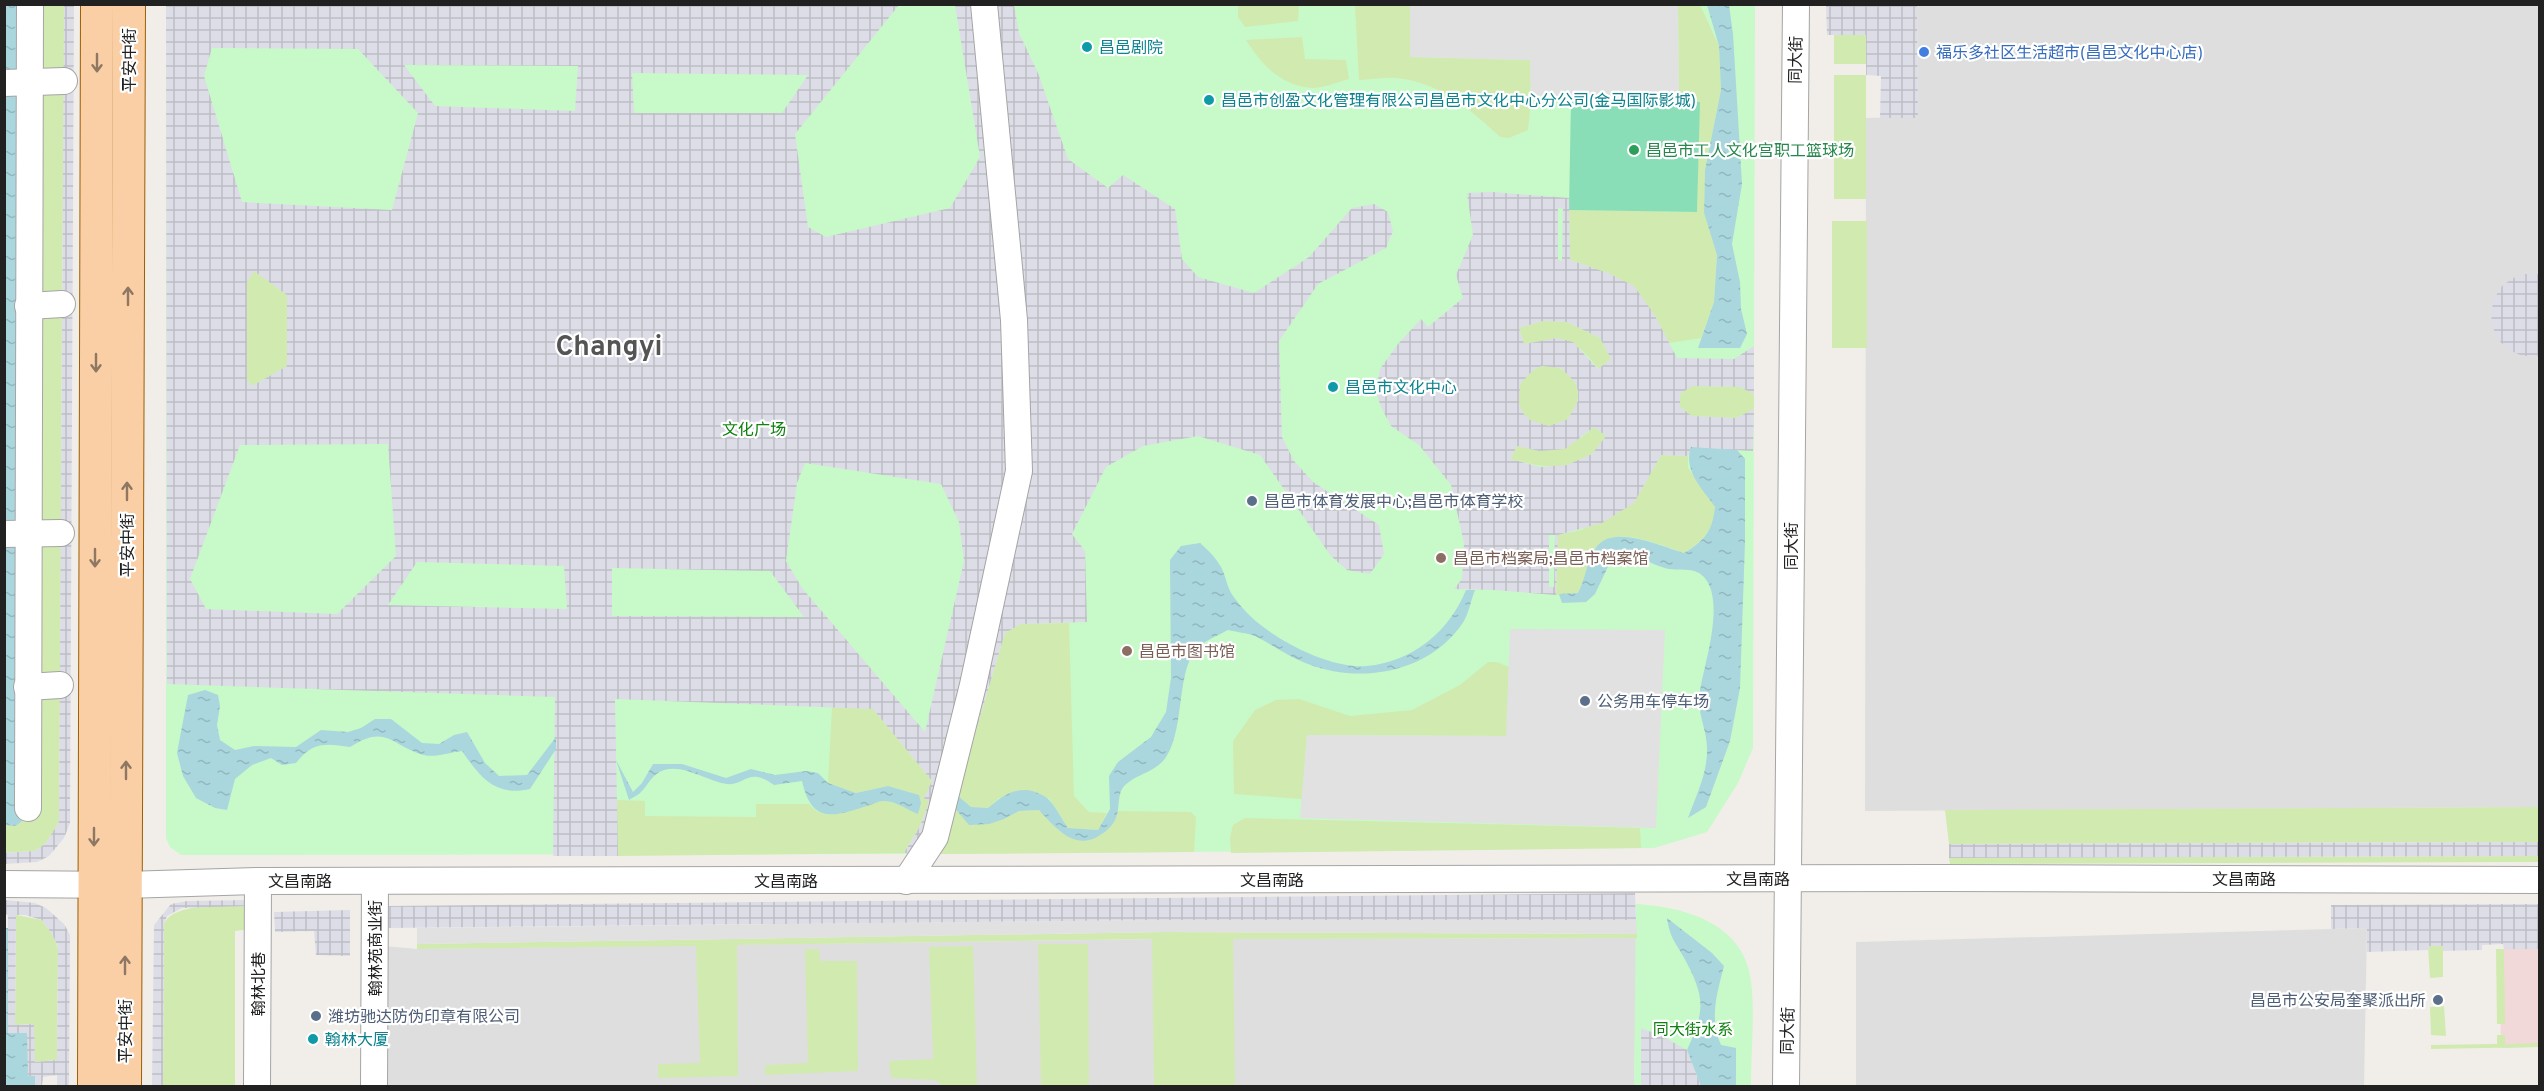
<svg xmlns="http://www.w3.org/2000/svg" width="2544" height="1091" viewBox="0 0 2544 1091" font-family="Overpass,'Noto Sans SC',sans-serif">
<defs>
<pattern id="plaza-grid" width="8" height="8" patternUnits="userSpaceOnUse" patternTransform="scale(1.5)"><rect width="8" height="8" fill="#dddde7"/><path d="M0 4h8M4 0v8" fill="none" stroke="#bdbdc6"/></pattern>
<pattern id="water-ripples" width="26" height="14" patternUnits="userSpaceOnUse" patternTransform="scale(1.5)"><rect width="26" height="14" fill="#aad6de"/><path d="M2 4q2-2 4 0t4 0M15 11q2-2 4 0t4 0" fill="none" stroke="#92b7be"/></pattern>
</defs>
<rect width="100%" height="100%" fill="#f1eee9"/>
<g fill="#dfdedf">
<polygon points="1917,5 2539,5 2539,807 1865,811 1866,118 1918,117"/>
<polygon points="2367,928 2364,1086 1856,1086 1856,942"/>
<polygon points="1637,938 1634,1086 385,1086 384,946 417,949 1165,939"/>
</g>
<polygon fill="#f1d9da" points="2499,949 2539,949 2539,1047 2501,1048"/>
<g fill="#c8f9c8">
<polygon points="166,5 1755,5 1753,748 1738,783 1707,832 1654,848 939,854 181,855 170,847 166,838"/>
<path d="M1636,904C1685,907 1744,923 1751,981C1755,1012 1751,1054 1751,1086H1634Z"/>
</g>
<g fill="#d1eab0">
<polygon points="36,5 64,5 64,73 35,73"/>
<polygon points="1238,5 1299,5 1298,21 1245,27 1238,17"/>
<path d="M1355,5H1410V57L1530,60L1531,100L1528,130L1509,138L1500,137C1470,109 1439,82 1396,78C1384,77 1371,80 1359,80Z"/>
<polygon points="1678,5 1700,5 1719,46 1721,90 1705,170 1704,213 1717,255 1714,302 1701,338 1669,343 1654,314 1608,273 1570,260 1569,210 1697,212 1699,102 1679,102"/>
<polygon points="1866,34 1866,64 1834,64 1834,35"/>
<path d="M1302,37L1305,59L1346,60L1349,79C1338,82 1323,88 1312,88C1280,85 1262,65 1246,40Z"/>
<rect x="1834" y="75" width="32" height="124"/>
<polygon points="64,92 62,296 41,297 35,93"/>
<rect x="1832" y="221" width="35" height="127"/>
<polygon points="254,270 287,295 287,366 252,386 247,380 247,282"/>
<polygon points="62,310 61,526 40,525 41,311"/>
<path d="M1543,321L1567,322L1600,338L1611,359L1599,369C1571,335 1565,337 1524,344L1519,328Z"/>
<circle cx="1548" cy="396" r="30"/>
<polygon points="1691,386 1740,387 1754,394 1754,409 1736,418 1692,416 1680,407 1680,394"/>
<path d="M1594,427L1606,436C1602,442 1597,450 1591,454C1567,473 1537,466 1510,459L1517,446L1539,451L1581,438Z"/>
<path d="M1661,455L1688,456V468L1715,507C1712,532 1705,539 1684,553C1663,546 1616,525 1598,545C1587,558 1586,578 1578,593L1556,595L1558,535L1581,530L1634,503Z"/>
<polygon points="61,542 60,678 38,678 39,544"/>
<polygon points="1069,623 1074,796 1089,812 1107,813 1098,830 1068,828 1049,798 999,798 988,808 971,807 957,795 1005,633 1021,624"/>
<polygon points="1488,662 1497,662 1509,667 1507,736 1307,735 1302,799 1234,794 1233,741 1255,710 1276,700 1299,699 1350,716 1412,710 1460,685"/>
<polygon points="60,691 59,823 46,843 35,851 5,853 5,825 16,826 32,810 32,700"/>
<path d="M832,707L873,709L932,781L925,798L929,802L920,826L904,853L618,856L617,800L645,801V816L756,817V804H809C829,828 858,803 882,801C886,800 892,803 896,804L912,793L888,786L856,793L828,783Z"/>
<polygon points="953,806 1004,819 1019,811 1039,810 1058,830 1088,841 1116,818 1118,811 1191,812 1196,817 1194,852 939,854"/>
<polygon points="2539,807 2539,842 1949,844 1945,810"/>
<polygon points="1245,818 1640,828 1641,848 1231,853 1230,838 1233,825"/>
<polygon points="2539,856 2540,862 1950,864 1949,858"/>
<path d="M250,906L252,929L235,931V1086H163L164,924C174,901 227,907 250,906Z"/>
<polygon points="16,915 42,920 52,934 58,948 57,1060 34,1062 34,1024 15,1025"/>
<polygon points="1165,932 1637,934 1637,938 1233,939 1235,1086 1154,1086 1152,939 737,945 738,1076 658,1078 658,1064 700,1063 696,946 417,949 417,944"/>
<polygon points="1038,944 1088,944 1089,1086 1041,1086"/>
<polygon points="973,946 977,1086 943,1086 936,1080 891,1078 889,1061 933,1059 929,947"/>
<polygon points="2428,946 2443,946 2443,977 2430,978"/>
<polygon points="805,949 819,949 820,961 857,961 858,1071 765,1075 765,1065 808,1063"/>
<polygon points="2496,949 2504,949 2505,1024 2497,1024"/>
<polygon points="2444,1006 2446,1036 2431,1035 2430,1007"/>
<polygon points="2497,1035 2505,1035 2505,1044 2539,1043 2539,1047 2431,1049 2431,1045 2497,1044"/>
</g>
<polygon fill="#89deb7" points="1571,100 1700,102 1697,212 1569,210"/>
<g fill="#e1e1e1">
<polygon points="1410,5 1678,5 1679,102 1531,100 1530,60 1410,57"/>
<polygon points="1510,629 1665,630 1656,828 1300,818 1307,735 1506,736"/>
<polygon points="1165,920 1636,920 1637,934 1165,932 417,944 417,928"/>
</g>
<g fill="url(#plaza-grid)" fill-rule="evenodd">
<polygon points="64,5 74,5 70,823 64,838 49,856 37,862 5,864 5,853 35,851 46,843 59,822"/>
<path d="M166,5H899L795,134L808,227L826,237L950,208L980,157L955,5H1014L1019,33L1038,73L1068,159L1108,188L1123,175L1175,209L1182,259L1198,277L1254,293L1309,257L1352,208L1374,204L1388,212L1393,231L1386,248L1318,284L1279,341L1282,437L1294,461L1313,482L1379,525L1384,554L1370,574L1347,570L1331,556L1260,455L1198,436L1143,446L1106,467L1072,534L1085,551L1087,622L1021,624L1005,633L939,854L904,853L920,826L929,802L924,798L932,781L873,709L615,699L618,856H553L555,697L167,684ZM212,48L358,49L418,113L392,210L242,202L204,76ZM404,65L578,66L575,111L435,106ZM632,73L807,75H808L782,113H634ZM254,271L287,295V366L252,386L247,380V282ZM388,444L396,556L337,614L206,609L190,579L240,445ZM805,463L941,484L959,522L964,561L925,732L802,588L786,561L797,483ZM417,562L564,566L567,609L388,605ZM612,568L770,571L804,617L612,616Z"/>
<polygon points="1826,5 1917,5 1918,118 1880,118 1881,76 1866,75 1866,35 1827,35"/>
<path d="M1492,192L1569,198L1570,260L1608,273L1634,286L1654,314L1677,358L1734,359L1754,346V394L1740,387L1692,386L1680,394V407L1692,416L1736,418L1754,409L1753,451L1691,448L1688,456L1661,455L1634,503L1602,523L1558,535L1556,595L1494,590L1454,589L1462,579L1464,543L1451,485L1419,445L1391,426L1381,407L1376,391L1380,369L1398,344L1421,319L1428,327L1463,298L1456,275L1473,235L1467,193ZM1558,208L1563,209L1562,261L1558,260ZM1543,321L1567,322L1600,338L1611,359L1598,369L1573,342L1557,338L1524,344L1519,328ZM1542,366L1561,368L1575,382L1578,391V401L1568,419L1549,426L1530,420L1523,413L1519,404L1520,384L1533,370ZM1594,427L1606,436L1592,454L1567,465L1540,467L1510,459L1517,446L1539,451L1565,449ZM1549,535H1555L1554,587H1549Z"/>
<polygon points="2526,274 2539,274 2539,356 2533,357 2520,355 2507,349 2497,338 2492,325 2491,311 2495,297 2502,286 2513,278"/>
<polygon points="2539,842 2539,856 1949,858 1949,844"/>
<polygon points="1635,893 1636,920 1165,920 387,928 386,906"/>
<path d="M5,900L35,903L46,908L64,924L70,935L69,1086H57V1075L43,1077L42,1086H35V1077H28L8,1033V915L5,914ZM16,915H25L42,920L52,934L58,947L57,1060L35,1062L34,1024L15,1025Z"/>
<polygon points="250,900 250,906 182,908 167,916 164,924 163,1086 152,1086 154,925 171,904 187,901"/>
<polygon points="2539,904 2539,949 2504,949 2503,944 2482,945 2482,950 2443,951 2443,946 2429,946 2429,950 2367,952 2367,928 2331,929 2331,905"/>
<polygon points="350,910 350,956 316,955 314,931 275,932 274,912"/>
<polygon points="1641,1028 1662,1036 1687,1050 1701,1086 1641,1086"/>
</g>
<g fill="url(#water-ripples)">
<polygon points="23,4 22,821 16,826 5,825 4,5"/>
<polygon points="1707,5 1729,5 1733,34 1742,184 1732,244 1740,282 1741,309 1747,334 1740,348 1698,348 1714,302 1717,255 1704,213 1705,170 1721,90 1719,46"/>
<path d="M1691,447L1737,450L1745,459V542L1740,688L1730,741L1706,807L1688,818C1696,796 1708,772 1707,748C1707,731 1698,714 1699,698C1702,668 1727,603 1704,577C1694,566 1678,572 1665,568C1647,563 1632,549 1614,554L1595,594L1586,602L1562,603L1559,594L1578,593C1586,578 1587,558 1598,545C1616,525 1663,547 1684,553C1705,540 1712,532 1715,507C1702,488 1683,471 1691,447Z"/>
<path d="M1200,543C1208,550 1216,558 1221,567C1226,576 1227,588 1233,596C1240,606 1252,619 1262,626C1286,645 1334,669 1367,666C1412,662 1449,632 1466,590H1475C1471,600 1469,612 1464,621C1431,672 1362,685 1308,664C1289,657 1273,645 1255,636C1247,633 1236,632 1228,630C1219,635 1208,639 1200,646C1175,666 1186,727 1166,757C1156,773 1131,775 1122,789C1117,798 1120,811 1115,820C1110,829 1104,833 1095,838C1072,849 1053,825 1039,810L1019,811L1004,819L989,824L969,825L953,806L957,795L971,807L988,808C1006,792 1024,782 1047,798C1053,802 1063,821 1068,828L1098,830L1110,809L1109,776L1118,762L1151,737L1166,712L1171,678L1170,560L1181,546Z"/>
<path d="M205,690L218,695L220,706L217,725L220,740L235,750L254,746L296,747L321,730L348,732L361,728L375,719H391L422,743L439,744L454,735L467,732L485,763L499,776L527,775L556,737V749L530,789C495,797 480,777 462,751C451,752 434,758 424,755C391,746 387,723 350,747C325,743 312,742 296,763L282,765L271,758L252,765L235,779L227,810L215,808L196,798L183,776L177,753L188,695Z"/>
<path d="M616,760L633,792L642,783L653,764H682L726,778L751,769L775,775L806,771L818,773L828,783L856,793L888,786L919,795L921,803L918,814C908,810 894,800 883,801C879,801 873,804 870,805C835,816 812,826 802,781L774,785C748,766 745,786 727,784C706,781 685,764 664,770C652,774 649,784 641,792C639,795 633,797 629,800Z"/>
<path d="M1667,918L1712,953L1724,966C1717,993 1709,1019 1721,1045L1736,1048V1086H1701L1687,1050C1706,1009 1705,996 1683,956C1674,940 1670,937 1667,918Z"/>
<polygon points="4,928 8,928 8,1033 27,1033 28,1076 35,1076 35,1086 5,1086"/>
</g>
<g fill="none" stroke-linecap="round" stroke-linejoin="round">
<g stroke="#a5a5a5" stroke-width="28">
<g id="minor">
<polyline points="4,83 64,81"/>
<polyline points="28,306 62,304"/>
<polyline points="4,534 61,533"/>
<polyline points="27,687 60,685"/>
<polyline points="28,808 30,4"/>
<polyline points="906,881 935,837 973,685 1019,471 1014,320 984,4"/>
<polyline points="4,884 125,885 258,881 1940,878 2540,880"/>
<polyline points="257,1086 258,881"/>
<polyline points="374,1086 375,881"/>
<polyline points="1786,1086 1796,4"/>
</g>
</g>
<g stroke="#9c5e03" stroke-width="34">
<g id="major">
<polyline points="94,1086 97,4"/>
<polyline points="125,1086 129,4"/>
</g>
</g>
<use href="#minor" stroke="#fff" stroke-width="26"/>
<use href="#major" stroke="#facfa5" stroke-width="32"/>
</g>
<defs><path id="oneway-shaft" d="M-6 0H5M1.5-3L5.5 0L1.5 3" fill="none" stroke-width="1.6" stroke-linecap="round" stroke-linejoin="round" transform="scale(1.5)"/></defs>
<g stroke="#8e7863">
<use href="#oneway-shaft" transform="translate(97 63) rotate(90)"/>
<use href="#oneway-shaft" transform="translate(128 296) rotate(-90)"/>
<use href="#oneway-shaft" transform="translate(96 363) rotate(90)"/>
<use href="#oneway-shaft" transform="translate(127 491) rotate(-90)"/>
<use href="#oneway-shaft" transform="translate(95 558) rotate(90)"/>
<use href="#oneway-shaft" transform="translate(126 770) rotate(-90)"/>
<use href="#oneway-shaft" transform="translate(94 837) rotate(90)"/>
<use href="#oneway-shaft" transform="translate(125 965) rotate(-90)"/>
</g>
<g fill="#0f9aa8" stroke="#fff" stroke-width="2">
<circle cx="1087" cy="47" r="6"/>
<circle cx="1209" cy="100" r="6"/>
<circle cx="1333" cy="387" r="6"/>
<circle cx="313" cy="1039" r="6"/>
</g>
<circle fill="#3f7fe0" stroke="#fff" stroke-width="2" cx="1924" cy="52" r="6"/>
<circle fill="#2e9e5b" stroke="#fff" stroke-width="2" cx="1634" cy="150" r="6"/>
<g fill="#5c6f8a" stroke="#fff" stroke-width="2">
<circle cx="1252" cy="501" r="6"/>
<circle cx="1585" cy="701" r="6"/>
<circle cx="2438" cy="1000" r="6"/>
<circle cx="316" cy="1016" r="6"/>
</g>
<g fill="#8d6e63" stroke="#fff" stroke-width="2">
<circle cx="1441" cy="558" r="6"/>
<circle cx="1127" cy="651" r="6"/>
</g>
<g text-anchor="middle" stroke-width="4.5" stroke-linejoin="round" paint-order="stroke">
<g font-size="16" fill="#0d838f" stroke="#fff" text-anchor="start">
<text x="1099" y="53">昌邑剧院</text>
<text x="1221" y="106">昌邑市创盈文化管理有限公司昌邑市文化中心分公司(金马国际影城)</text>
<text x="1345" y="393">昌邑市文化中心</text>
<text x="325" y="1045">翰林大厦</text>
</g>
<g font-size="16" fill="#366cbe" stroke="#fff" text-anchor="start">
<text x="1936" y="58">福乐多社区生活超市(昌邑文化中心店)</text>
</g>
<g font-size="16" fill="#212121" stroke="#fff">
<text transform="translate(129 60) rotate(-90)" y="6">平安中街</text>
<text transform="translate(1795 60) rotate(-89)" y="6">同大街</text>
<text transform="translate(127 545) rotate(-90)" y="6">平安中街</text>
<text transform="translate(1791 546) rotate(-90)" y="6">同大街</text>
<text x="1758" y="885">文昌南路</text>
<text x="2244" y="885">文昌南路</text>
<text x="1272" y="886">文昌南路</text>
<text x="300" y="887">文昌南路</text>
<text x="786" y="887">文昌南路</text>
<text transform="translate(375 948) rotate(-90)" y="6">翰林苑商业街</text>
<text transform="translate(258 984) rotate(-90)" y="6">翰林北巷</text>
<text transform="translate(125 1031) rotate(-90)" y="6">平安中街</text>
<text transform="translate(1787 1031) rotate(-89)" y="6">同大街</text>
</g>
<g font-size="16" fill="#27864d" stroke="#fff" text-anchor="start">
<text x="1646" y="156">昌邑市工人文化宫职工篮球场</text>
</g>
<g font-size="16" fill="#0e810f" stroke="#fff">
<text x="754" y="435">文化广场</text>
<text x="1693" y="1035">同大街水系</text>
</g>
<g font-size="16" fill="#4e5e75" stroke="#fff" text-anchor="start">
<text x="1264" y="507">昌邑市体育发展中心;昌邑市体育学校</text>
<text x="1597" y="707">公务用车停车场</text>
<text x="2426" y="1006" text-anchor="end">昌邑市公安局奎聚派出所</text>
<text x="328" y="1022">潍坊驰达防伪印章有限公司</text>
</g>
<g font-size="16" fill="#785e54" stroke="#fff" text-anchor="start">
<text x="1453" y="564">昌邑市档案局;昌邑市档案馆</text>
<text x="1139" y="657">昌邑市图书馆</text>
</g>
<g font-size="28" font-weight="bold" fill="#545454" stroke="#fff">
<text x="609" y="355">Changyi</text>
</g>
</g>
<rect width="2544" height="1091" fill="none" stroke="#212121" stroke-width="12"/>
</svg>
